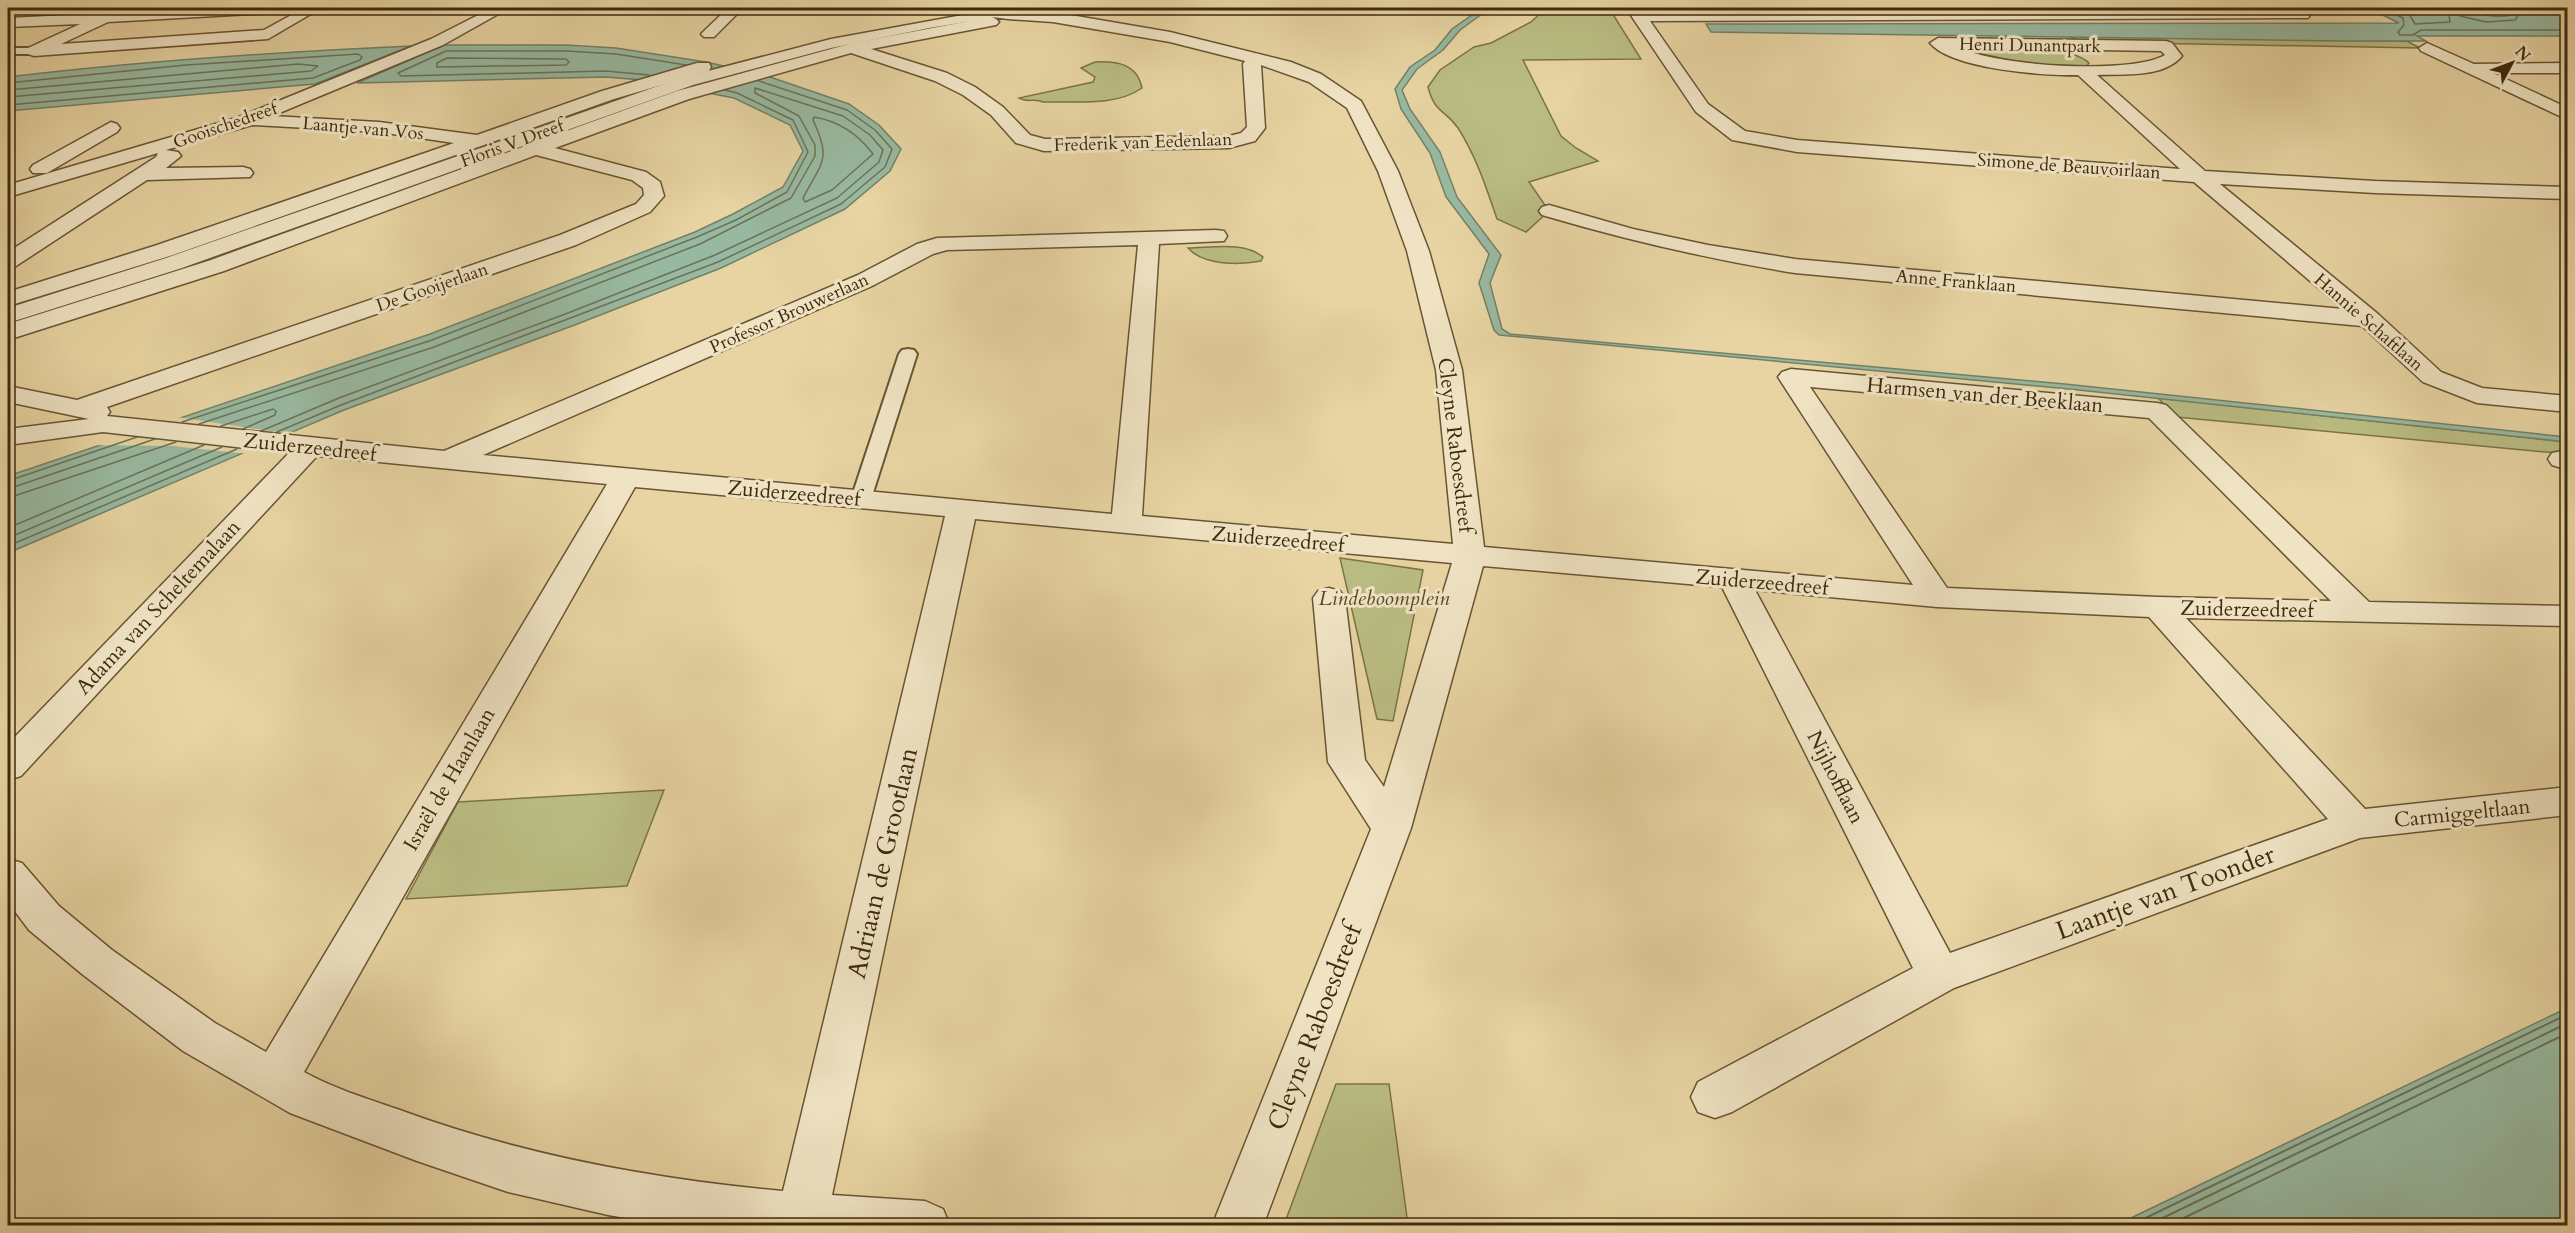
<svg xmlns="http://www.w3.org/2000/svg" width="2575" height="1233" viewBox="0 0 2575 1233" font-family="Cardo,serif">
<rect width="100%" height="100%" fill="#e7d4a2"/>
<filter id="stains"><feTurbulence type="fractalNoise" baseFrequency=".00333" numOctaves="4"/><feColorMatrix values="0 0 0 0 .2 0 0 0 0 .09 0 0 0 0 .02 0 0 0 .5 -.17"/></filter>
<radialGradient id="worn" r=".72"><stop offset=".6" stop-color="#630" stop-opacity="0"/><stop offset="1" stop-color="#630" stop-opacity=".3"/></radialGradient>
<g fill="#b9bc82" stroke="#7c7348" stroke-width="1.5">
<path d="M1546,8H1609L1641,59L1523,60L1561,136L1576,148L1598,161L1529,182L1549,211L1526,232L1497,219C1486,187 1476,156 1458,128C1445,109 1435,114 1428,87L1440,70L1474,47L1491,43L1531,22Z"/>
<polygon points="2066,36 2407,41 2420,48 2084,42"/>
<path d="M1986,48C2013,48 2069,45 2089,63L2086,67L2053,69L1977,53L1980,49Z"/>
<path d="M1095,62C1118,61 1137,64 1142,88C1115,107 1075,101 1043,102C1035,98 1027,103 1019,98L1093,82L1095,77L1081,68Z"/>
<path d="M1188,248C1211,248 1244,241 1263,257L1261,261C1240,265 1204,266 1188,248Z"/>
<polygon points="2158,398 2567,442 2567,454 2176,417"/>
<polygon points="1340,558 1423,570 1393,721 1377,719"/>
<polygon points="664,790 627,886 406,899 458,802"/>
<polygon points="1336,1084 1389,1084 1408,1225 1284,1225"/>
</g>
<g fill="#98b9a1" stroke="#748066" stroke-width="1.5">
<polygon points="1482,8 1490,8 1460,30 1443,50 1417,69 1402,90 1410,109 1440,152 1457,197 1501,255 1490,283 1502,329 1510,334 2065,384 2567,437 2567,442 2069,389 1499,335 1494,330 1479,283 1489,254 1446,197 1430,153 1401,109 1395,89 1410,67 1435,50 1452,29"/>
<path d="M2368,8C2395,8 2422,7 2449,8C2471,8 2491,22 2514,14L2501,8H2567V36H2417L2426,41H2341L1711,32L1706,24L2399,23Z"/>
<polygon points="444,45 566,45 616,48 706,62 767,76 849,104 879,125 901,149 890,171 845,209 721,268 572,326 344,410 8,553 8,476 430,334 695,232 733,214 783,187 803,151 790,125 734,98 642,80 606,77 357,83"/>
<path d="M411,46L315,84L8,111V77C142,61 276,52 411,46Z"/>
<polygon points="2567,1008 2567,1225 2116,1225 2131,1218"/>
</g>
<polygon fill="#e7d4a2" points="171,416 270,431 300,432 249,454 172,446 86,445"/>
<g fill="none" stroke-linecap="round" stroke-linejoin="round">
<g stroke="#6c7258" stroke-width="1.5">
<polyline points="2382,8 2403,18 2404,25 2398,32 2400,35 2413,35 2421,30 2568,30"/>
<polyline points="2401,8 2408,12 2415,24 2450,22 2448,8"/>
<polyline points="2456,8 2460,16 2486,22 2515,20 2519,14 2516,8"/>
<polygon points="447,58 566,59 569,62 566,65 437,67 437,63"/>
<polyline points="649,75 606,71 401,76 398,73 446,51 566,51 616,54 686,65"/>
<polyline points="8,83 186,65 358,54 362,57 360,60 313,78 8,105"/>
<polyline points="8,90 298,64 318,66 311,71 8,97"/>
<path d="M814,117C838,121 858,134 873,154L832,190L805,202L803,198C822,161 832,161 813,120Z"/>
<polyline points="182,422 432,340 697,237 736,220 787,192 808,152 793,120 737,93 725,90"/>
<polyline points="199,424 434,347 700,244 791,198 815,156 815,145 799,116 755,93 755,88 843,116 870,135 883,150 879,162 837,198 715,255 568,313 339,398 261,431"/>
<polyline points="221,426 273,409 276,411 275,415 243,429"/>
<polyline points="277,432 341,405 718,262 841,204 885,167 892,149 875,130 847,110 759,81"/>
<polyline points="8,481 137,437"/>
<polyline points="8,489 155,439"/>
<polyline points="8,498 176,442"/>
<polyline points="8,528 204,445"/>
<polyline points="8,538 222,447"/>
<polyline points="8,546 237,449"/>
</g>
<g stroke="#6c7258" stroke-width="2">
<polyline points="2129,1226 2568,1014"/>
<polyline points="2146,1226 2568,1023"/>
<polyline points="2167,1226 2568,1033"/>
</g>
<g stroke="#695433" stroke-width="4">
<g id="service">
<polygon points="8,48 34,48 39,51 34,54 8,54"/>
<polygon points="908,349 914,350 917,354 871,499 868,503 854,503 851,499 899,354 902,350"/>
</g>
</g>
<g stroke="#695433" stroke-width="3">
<g id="minor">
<polygon points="214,8 295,8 288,12 108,22 61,44 264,30 304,8 321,8 268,39 34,56 28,54 26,51 28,48 80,24 8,27 8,18"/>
<polygon points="492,8 509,8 443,45 272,116 379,122 477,135 602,91 697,63 709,63 711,67 709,71 614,99 173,255 8,306 8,292 157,245 454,143 379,132 252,125 166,150 178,152 181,156 166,168 243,167 250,169 253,173 250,177 147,180 16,266 8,268 8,252 156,157 158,153 8,197 8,185 239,117 431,39"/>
<polygon points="728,8 743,8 714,37 704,37 701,34 704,31"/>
<path d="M948,8H985L1053,12L1170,32L1291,62L1321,74L1361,101L1398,171L1429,251L1462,370L1484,547L1913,585L1778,377L1782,372L1791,369L2157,403L2166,405L2369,602L2568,606V626L2186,618L2365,809L2568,787V815L2360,838L1954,988L1732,1112L1715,1118L1698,1112L1691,1097L1698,1082L1913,968L1722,587L1483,566L1411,828L1263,1226H1212L1371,829L1328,762L1313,598L1318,591L1329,588L1340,591L1345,598L1365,760L1384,787L1452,563L975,519L832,1195L925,1201L943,1209L950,1226H673L608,1215L508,1192L417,1161L290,1113L183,1051L82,974L29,930L8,902V859L22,863L59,906L112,950L215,1023L266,1052L607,484L317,456L21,776L8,780V744L289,453L103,432L8,445V429L89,419L8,402V386L77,400L560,235L636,204L644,195L643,188L632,180L536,155L224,271L17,337L8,339V324L208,261L677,91L853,43L991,17L996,19L999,22L996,25L871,49L947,73L975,87L1003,107L1030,135L1045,139L1229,136L1241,133L1247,127L1243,64L1245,61L1170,42L1053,22L1008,19L955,12ZM851,53L935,81L963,95L991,115L1016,143L1044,151L1229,148L1255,141L1265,128L1261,65L1309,82L1347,108L1378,171L1407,251L1436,370L1453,544L1142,516L1159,244L1224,241L1227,236L1224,231L1216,230L937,238L917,244L858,275L444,451L107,416L110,412L107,407L576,245L650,212L664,196L660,182L646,172L555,148L689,99ZM1138,245L1112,514L483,455L874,285L933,254L947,250ZM1810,387L2149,418L2331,601L2158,597L1947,588ZM635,487L945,516L783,1191C651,1179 521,1155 397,1109C365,1098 333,1088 304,1072ZM1755,590L1937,607L2149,617L2328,819L1950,953Z"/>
<path d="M1626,8H1640L1644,12L2282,11L2281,8C2292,8 2303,6 2310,15L2308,18L1650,21L1708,104L1745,131L1797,140L2180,169L2078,75C2045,76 1951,69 1930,43L1938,38L2166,41L2172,43L2182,56C2164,78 2123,74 2097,75L2205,171L2375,181L2568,187V199L2375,193L2220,184L2378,314L2441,372L2482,388L2568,396V412L2477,403L2423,382L2362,326L1795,273C1709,259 1626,240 1542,215L1539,211L1542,207L1549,205L1633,229L1708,245L1795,259L2343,309L2194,182L1797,152L1732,140L1696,112ZM1961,48L2161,51L2165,55C2130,75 1997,66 1961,48Z"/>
<polygon points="2427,43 2474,64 2568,63 2568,73 2493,73 2568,108 2568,120 2421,51 2419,48"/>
<polygon points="111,122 117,124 120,128 117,132 47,173 33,173 30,169 33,165"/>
<polygon points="2562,451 2568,452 2568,470 2552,465 2548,459 2552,453"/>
</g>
</g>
<g stroke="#695433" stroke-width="3">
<polygon id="tertiary" points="1001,8 1034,8 1027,12 929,28 831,48 693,85 182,268 8,323 8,308 166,258 681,78 831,39"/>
</g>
<use href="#service" fill="#efe3c3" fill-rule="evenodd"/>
<use href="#minor" fill="#efe3c3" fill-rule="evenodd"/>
<use href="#tertiary" fill="#efe3c3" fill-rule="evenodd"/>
</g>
<g text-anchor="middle" stroke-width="6" stroke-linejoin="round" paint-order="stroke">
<g font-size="18" fill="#3f2a0e" stroke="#efe3c3">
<text transform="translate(2030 45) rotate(1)" y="6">Henri Dunantpark</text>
<text transform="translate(225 125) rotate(-19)" y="6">Gooischedreef</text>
<text transform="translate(363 128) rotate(5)" y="6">Laantje van Vos</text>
<text transform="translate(1143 142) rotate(-2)" y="6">Frederik van Eedenlaan</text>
<text transform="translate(512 143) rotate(-20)" y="6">Floris V Dreef</text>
<text transform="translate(2069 166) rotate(4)" y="6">Simone de Beauvoirlaan</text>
<text transform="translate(1956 281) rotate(5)" y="6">Anne Franklaan</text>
<text transform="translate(432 287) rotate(-19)" y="6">De Gooijerlaan</text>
<text transform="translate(789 313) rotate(-24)" y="6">Professor Brouwerlaan</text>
<text transform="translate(2369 322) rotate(41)" y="6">Hannie Schaftlaan</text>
</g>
<g font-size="21" fill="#3f2a0e" stroke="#efe3c3">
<text transform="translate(1985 395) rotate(5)" y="7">Harmsen van der Beeklaan</text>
<text transform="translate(1456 445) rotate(83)" y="7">Cleyne Raboesdreef</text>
<text transform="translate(310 447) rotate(6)" y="7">Zuiderzeedreef</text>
<text transform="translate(794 493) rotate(5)" y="7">Zuiderzeedreef</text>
<text transform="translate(1278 539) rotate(5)" y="7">Zuiderzeedreef</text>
<text transform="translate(1762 582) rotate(5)" y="7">Zuiderzeedreef</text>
<text transform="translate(158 607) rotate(-47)" y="7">Adama van Scheltemalaan</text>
<text transform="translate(2247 609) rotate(1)" y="7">Zuiderzeedreef</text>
<text transform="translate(1836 777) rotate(63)" y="7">Nijhofflaan</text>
<text transform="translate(449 779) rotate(-60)" y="7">Israël de Haanlaan</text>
<text transform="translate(2462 813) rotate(-6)" y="7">Carmiggeltlaan</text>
</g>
<g font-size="21" font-style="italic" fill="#574725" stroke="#efe3c3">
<text x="1384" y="605">Lindeboomplein</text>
</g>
<g font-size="26" fill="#3f2a0e" stroke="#efe3c3">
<text transform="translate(882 863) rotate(-77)" y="9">Adriaan de Grootlaan</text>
<text transform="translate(2165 892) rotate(-20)" y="9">Laantje van Toonder</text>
<text transform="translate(1314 1027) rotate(-69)" y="9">Cleyne Raboesdreef</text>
</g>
</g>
<rect width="2575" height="1233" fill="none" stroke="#e7d4a2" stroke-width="30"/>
<rect x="9" y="9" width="2557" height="1215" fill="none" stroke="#3f2a0e" stroke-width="3"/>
<rect x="15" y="15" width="2545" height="1203" fill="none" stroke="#3f2a0e" stroke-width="1.5"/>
<g transform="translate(2512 63) rotate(49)" stroke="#efe3c3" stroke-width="4.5" paint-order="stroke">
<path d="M0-4.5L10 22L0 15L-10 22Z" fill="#3f2a0e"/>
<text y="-9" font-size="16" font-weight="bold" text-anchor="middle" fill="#3f2a0e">N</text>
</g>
<rect width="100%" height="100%" filter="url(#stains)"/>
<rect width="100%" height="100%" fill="url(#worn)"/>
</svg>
